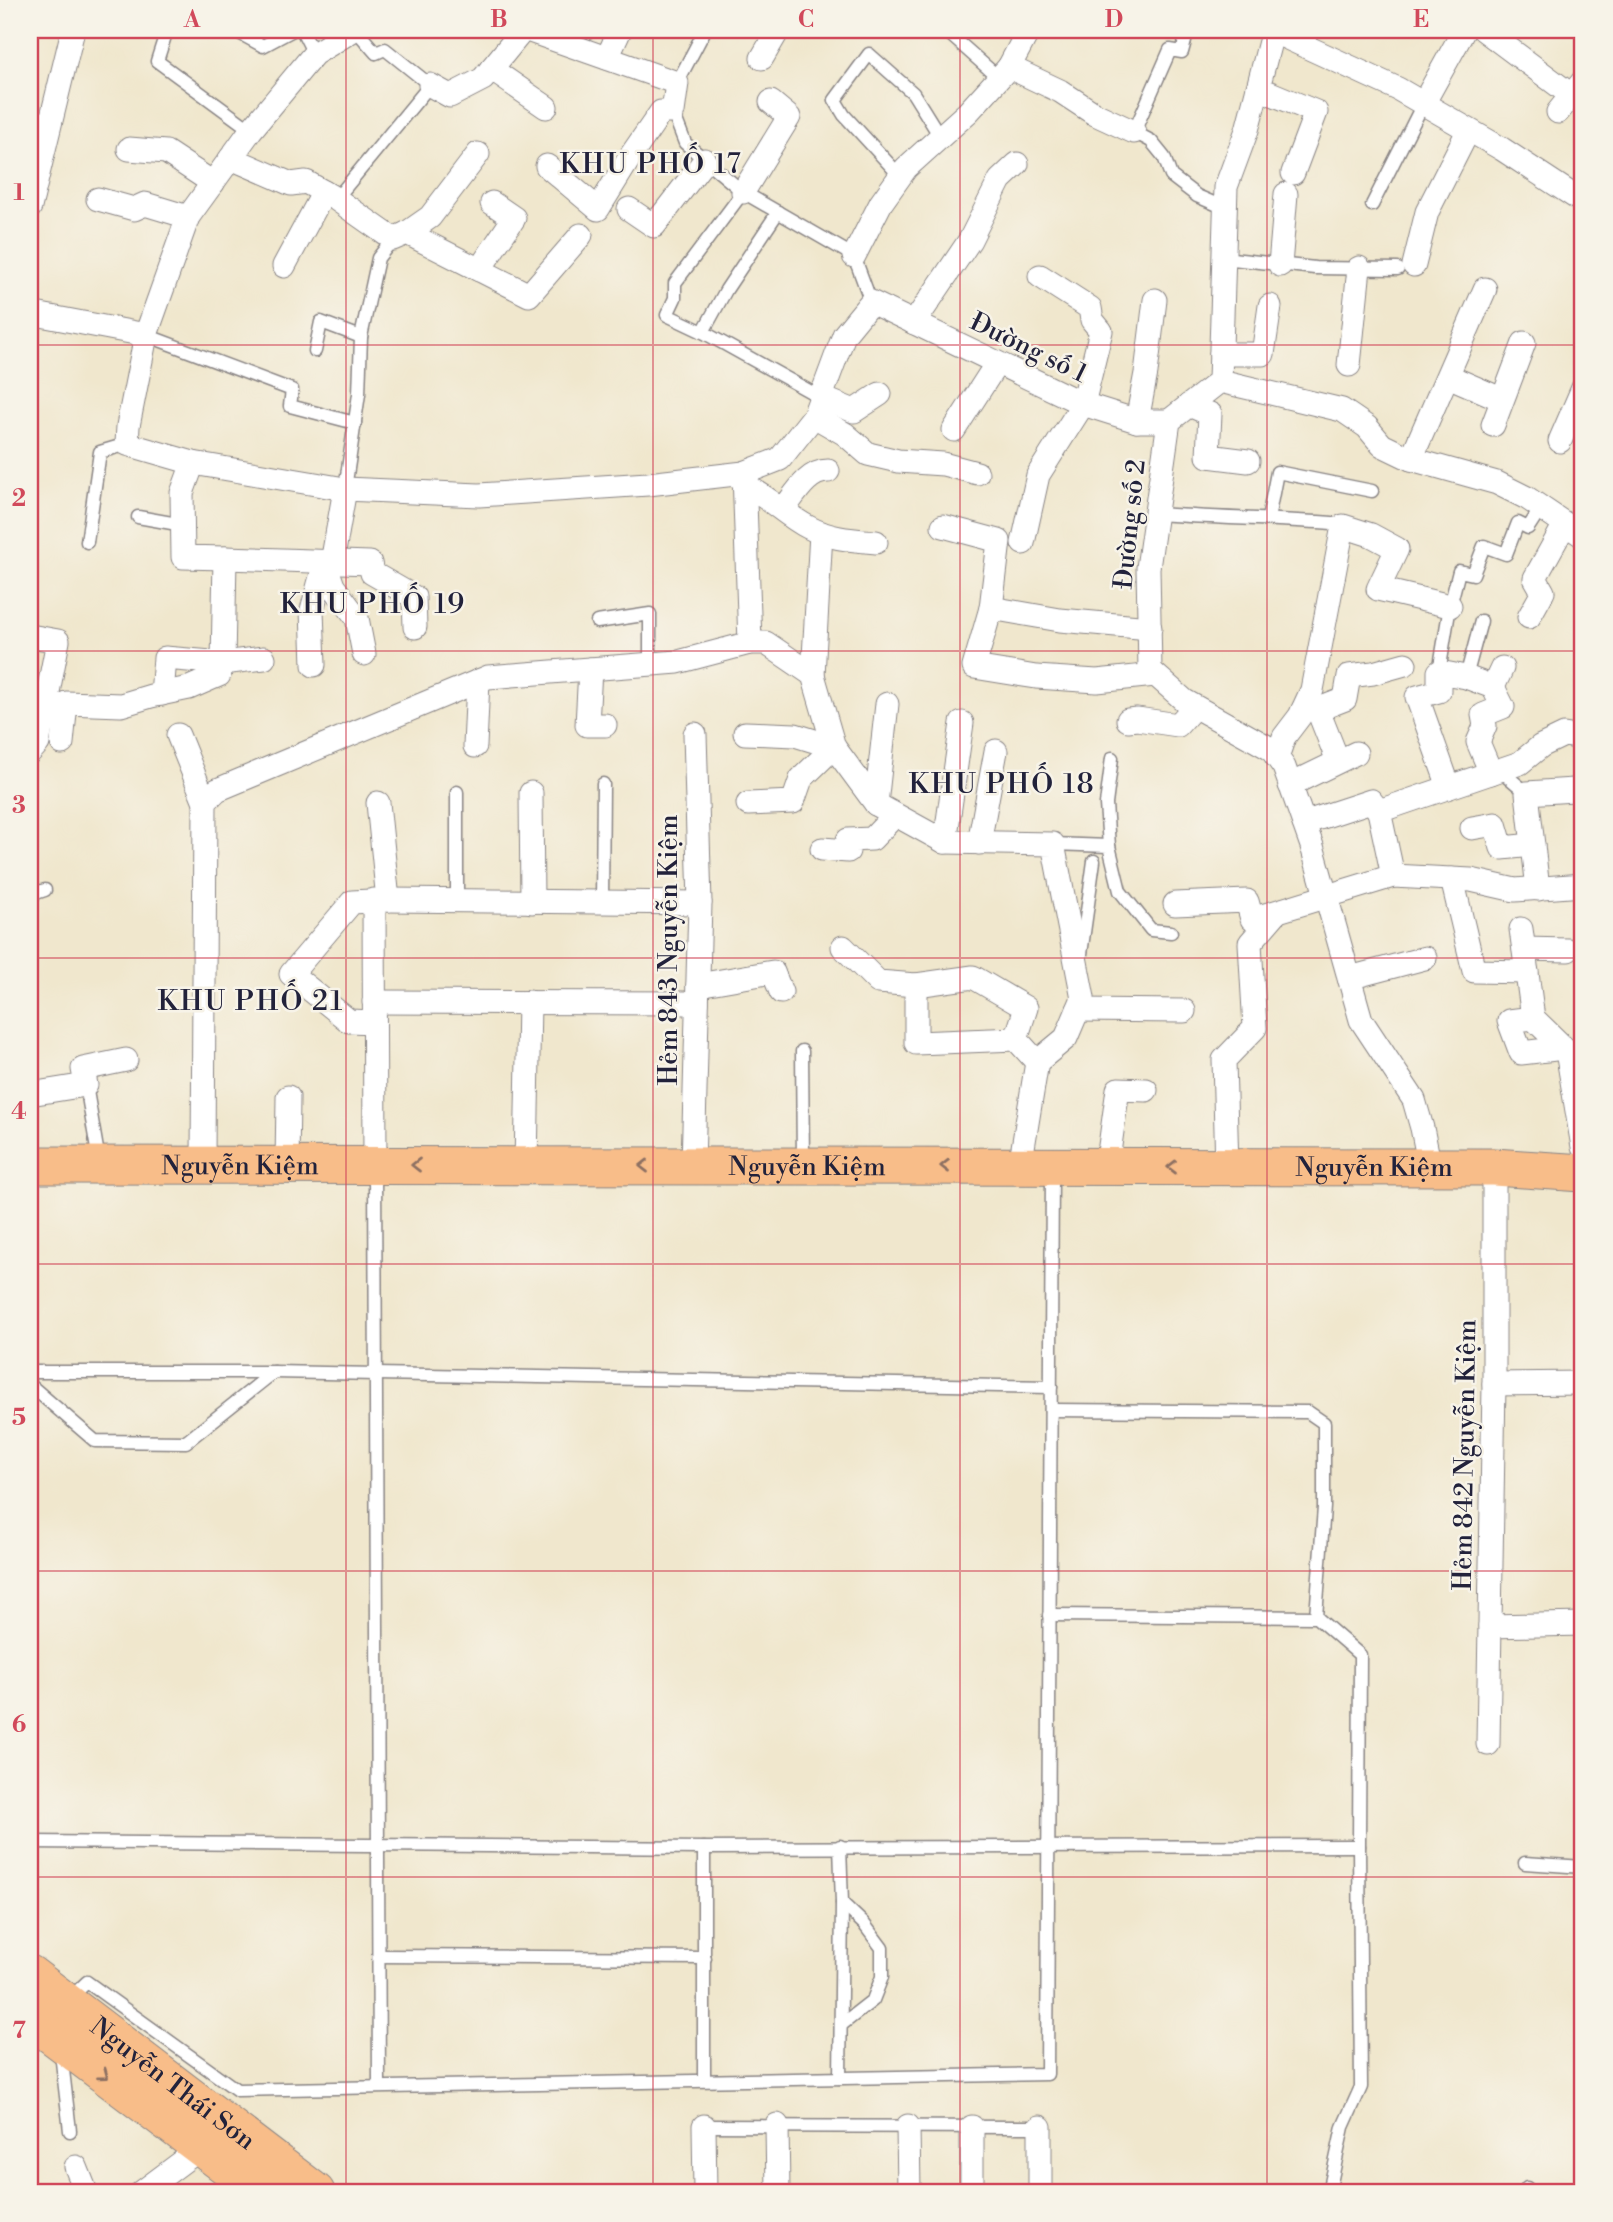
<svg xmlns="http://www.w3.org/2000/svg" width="1613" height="2222" viewBox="0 0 1613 2222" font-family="'Libre Bodoni',serif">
<rect width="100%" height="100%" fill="#f7f3e8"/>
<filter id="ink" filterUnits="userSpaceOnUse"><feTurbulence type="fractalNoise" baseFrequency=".0143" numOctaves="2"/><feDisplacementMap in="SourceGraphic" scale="14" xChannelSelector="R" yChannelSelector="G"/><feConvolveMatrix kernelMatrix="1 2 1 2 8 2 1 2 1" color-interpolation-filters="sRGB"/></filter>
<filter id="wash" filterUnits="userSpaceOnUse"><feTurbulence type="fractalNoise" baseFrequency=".00686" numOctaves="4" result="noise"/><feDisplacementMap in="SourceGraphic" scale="28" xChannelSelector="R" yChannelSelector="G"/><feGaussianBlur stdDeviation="1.57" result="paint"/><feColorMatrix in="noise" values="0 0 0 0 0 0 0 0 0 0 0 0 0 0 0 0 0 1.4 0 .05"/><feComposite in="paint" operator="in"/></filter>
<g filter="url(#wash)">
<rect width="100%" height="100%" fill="#f0e7cd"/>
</g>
<g filter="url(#ink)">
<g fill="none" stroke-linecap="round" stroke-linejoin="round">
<g stroke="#898484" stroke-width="15">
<g id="lane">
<polyline points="167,30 157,61 251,130"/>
<polyline points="302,30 314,54"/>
<polyline points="945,30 999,78"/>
<polyline points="1183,30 1187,34 1182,52 1170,50 1134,132 1151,141 1164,157 1171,176 1197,196 1225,208"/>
<polyline points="241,34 263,46 293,30"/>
<polyline points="677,83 705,30"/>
<polyline points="673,112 685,143 743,192 854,256 871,302"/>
<polyline points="901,177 844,115 835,100 869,54 913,93 941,138"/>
<polyline points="743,192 675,283 675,298 667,315 703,332 820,397"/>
<polyline points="336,199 430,85 385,49 376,53 356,30"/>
<polyline points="1372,205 1423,104"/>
<polyline points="1223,258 1315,268 1398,269"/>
<polyline points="703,332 726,290 778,212"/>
<polyline points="146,335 292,390 290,406 355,423"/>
<polyline points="315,351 321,322 361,337"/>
<polyline points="345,489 359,394 361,337 378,258 393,239"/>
<path d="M1156,514C1215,518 1273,519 1332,523"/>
<polyline points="138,517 183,525"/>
<polyline points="1268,519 1277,472 1372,491"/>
<polyline points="87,542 100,452 127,444"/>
<polyline points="597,622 650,614 650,664"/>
<polyline points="1439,672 1450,606 1459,571 1473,574 1484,546 1506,554 1518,523 1528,528 1541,508"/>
<polyline points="1466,677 1481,621"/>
<polyline points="1500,770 1527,793"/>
<polyline points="1053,844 1109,846 1120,891 1151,930 1171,932"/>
<polyline points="1109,846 1106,804 1112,758"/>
<polyline points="30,895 45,890"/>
<polyline points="457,901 457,792"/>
<polyline points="602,902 603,784"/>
<polyline points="1081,954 1094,861"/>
<polyline points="802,1051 803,1162"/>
<polyline points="86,1085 99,1161"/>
<polyline points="375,1170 379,2086"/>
<polyline points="30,1372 274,1372 1051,1387"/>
<polyline points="30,1385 95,1441 186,1442 274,1372"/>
<polyline points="1051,1410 1308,1412 1324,1423 1324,1507 1316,1617"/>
<polyline points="1049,1615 1316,1617 1360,1655 1359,1846 1361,2087 1343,2127 1329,2192"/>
<polyline points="30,1842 704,1848 1359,1846"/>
<polyline points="840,1846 842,1903 840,2078"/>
<polyline points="1525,1863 1583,1867"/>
<polyline points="379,1956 705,1958"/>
<polyline points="69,1999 87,1982 237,2090 1047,2074 1052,1170"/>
<polyline points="841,2025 873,2000 882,1977 882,1948 864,1924 842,1903"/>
<polyline points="61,2053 70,2131"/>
<polyline points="704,2079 704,1848"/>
<polyline points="704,2126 1040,2127"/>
<polyline points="1527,2192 1527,2188"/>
</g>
</g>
<g stroke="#898484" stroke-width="25">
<g id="street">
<polyline points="527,30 677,83 673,112 661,112 632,154 598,209 547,166"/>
<polyline points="1016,30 1025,37 1009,67 1060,91 1095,114 1134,132"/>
<polyline points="1273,30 1247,130 1226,187 1220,381 1169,421 1148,568 1150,670 1185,701 1271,749 1284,767 1312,846 1361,1020 1414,1100 1422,1128 1430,1167"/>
<polyline points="1484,30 1571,95"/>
<polyline points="1272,31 1398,89 1502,149 1583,202"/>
<polyline points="607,58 620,30"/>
<polyline points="762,58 776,34 768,30"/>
<polyline points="491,69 546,107"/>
<polyline points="430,85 450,96 483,79 523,30"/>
<polyline points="1258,88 1316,112 1293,173"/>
<polyline points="1423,104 1464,30"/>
<polyline points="1558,112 1583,81"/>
<polyline points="129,149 166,152 213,183"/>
<polyline points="231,158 291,184 306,182 336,199 393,239 407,233 529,295 581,235"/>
<polyline points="743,192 789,117 771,102"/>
<polyline points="98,199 134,209 145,204 188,217"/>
<polyline points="30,207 73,30"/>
<polyline points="629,209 654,226 705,160"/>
<polyline points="407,233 430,217 478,154"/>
<polyline points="854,256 881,203 906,168 968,112 1009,67"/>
<polyline points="1280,265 1286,194"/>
<polyline points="1414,265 1427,212 1468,131"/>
<polyline points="284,266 324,192"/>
<polyline points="479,270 514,218 492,203"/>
<polyline points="30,313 146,335 188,217 251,130 314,54 353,30"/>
<polyline points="914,323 970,240 1000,180 1017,164"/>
<polyline points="146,335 128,426 127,444 193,463 345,489 479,495 648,484 744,473"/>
<polyline points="1221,354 1263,354 1270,306"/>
<polyline points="1349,365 1359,268"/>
<polyline points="1448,376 1501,399"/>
<polyline points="1220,381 1342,410 1367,427 1382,445 1411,459 1497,483 1527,498 1583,536"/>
<polyline points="820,397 854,411 880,394"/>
<polyline points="1189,405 1210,414 1208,456 1248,461"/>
<polyline points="814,416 845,434 868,454 898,461 943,464 977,473"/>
<polyline points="1137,421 1146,373 1155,300"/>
<polyline points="1493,425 1524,343"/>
<polyline points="954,430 997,363"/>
<polyline points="1560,441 1583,388"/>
<polyline points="1411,459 1485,289"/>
<path d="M744,485C768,496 785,515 808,527C830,539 852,540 876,542"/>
<path d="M783,510C795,495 807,471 828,471"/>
<polyline points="943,526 999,541 991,608 974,667 1036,677 1097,681 1155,675"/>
<polyline points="1023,543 1038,475 1083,404 1101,331 1092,320 1090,308 1040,276"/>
<polyline points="225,558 370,563 372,573 414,597 415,627"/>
<polyline points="325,562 333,586 357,618 364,654"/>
<polyline points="991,608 1060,620 1150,628"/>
<polyline points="1529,617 1543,592 1535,578 1565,524"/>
<polyline points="30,636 58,641 38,743 30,752"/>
<polyline points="314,665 312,610 325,562 333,557 345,489"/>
<polyline points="590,669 587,725 605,725"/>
<polyline points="813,675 821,533"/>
<polyline points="162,694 165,658 223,663 264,658"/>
<polyline points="1317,708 1338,761"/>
<polyline points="1303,710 1327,706 1345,699 1349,676 1373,673 1405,664"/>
<polyline points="1128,720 1137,719 1178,725 1194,707"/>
<polyline points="745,733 795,735 834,747 801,779 793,802 748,804"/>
<polyline points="178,735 205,802"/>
<polyline points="62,743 66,703 121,705 151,696 189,688 219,675 223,663 225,558 183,557 182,493 193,463"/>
<polyline points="475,746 478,681"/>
<polyline points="1277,757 1284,737 1300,716 1312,690 1343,526 1371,535 1397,549 1378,589 1450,606"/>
<polyline points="1491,773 1478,742 1485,726 1483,715 1503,707 1493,687 1502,668"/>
<polyline points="1290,785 1356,753"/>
<polyline points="1449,787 1417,697 1439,691 1439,672 1466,677 1493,687"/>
<polyline points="531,793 532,902"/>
<polyline points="876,804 887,704"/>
<polyline points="1379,811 1393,876"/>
<polyline points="1304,823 1371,801 1379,811 1520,763 1541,746 1564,735 1583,738"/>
<polyline points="1472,828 1495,824 1502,848 1533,845"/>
<polyline points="945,842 962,723"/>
<polyline points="979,843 996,751"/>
<polyline points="822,849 848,851 848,840 872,839 895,815"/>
<polyline points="1452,879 1474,971 1527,972"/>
<polyline points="1538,889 1527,793 1574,790"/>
<polyline points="374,900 375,1165"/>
<polyline points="388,900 700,903"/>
<polyline points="1175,904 1247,901 1252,919 1393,876 1471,880 1515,890 1583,885"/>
<polyline points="1521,929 1533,1018 1567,1051 1583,1147"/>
<polyline points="843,947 878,982 916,985 916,1043 1016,1039 1037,1062"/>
<polyline points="1524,949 1568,950"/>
<polyline points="1349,978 1425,958"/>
<polyline points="698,985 773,972 781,992"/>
<polyline points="916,985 973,977 1026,1008 1016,1039"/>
<polyline points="374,1002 697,1003"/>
<polyline points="1078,1010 1184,1011"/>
<polyline points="1533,1018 1509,1021 1521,1053 1564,1048"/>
<polyline points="374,1022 349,1021 291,974 352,902 388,900 378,803"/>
<polyline points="30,1094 86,1085 83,1069 126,1060"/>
<polyline points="203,1165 205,802 217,790 488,677 678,662 750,643"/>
<polyline points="287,1165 288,1097"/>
<polyline points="526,1166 529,1002"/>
<polyline points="693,1166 700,903 695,734"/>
<polyline points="1020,1166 1037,1062 1066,1038 1083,998 1053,844 945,842 876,804 834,747 813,675 766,643 750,643 744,473 780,459 814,416 844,335 871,302 1083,404 1137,421 1169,421"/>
<polyline points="1107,1167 1118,1089 1146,1090"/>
<polyline points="1227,1167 1224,1060 1255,1028 1250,943 1276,913"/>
<polyline points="1494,1384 1583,1383"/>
<polyline points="1490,1626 1583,1624"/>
<polyline points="1488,1744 1494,1384 1494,1167"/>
<polyline points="777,2125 778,2192"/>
<polyline points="704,2126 705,2192"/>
<polyline points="908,2126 909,2192"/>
<polyline points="972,2127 972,2192"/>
<polyline points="1040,2127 1040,2192"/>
<polyline points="76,2167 86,2192"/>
<polyline points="142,2192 201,2148"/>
</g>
</g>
<g stroke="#898484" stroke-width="39">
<g id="primary">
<path id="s1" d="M30,1165L1494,1167L1583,1173"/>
<path id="s2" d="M30,1974L316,2192"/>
<polyline points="30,2019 260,2192"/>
</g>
</g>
<use href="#lane" stroke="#fff" stroke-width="12"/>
<use href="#street" stroke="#fff" stroke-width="23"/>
<use href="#primary" stroke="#f8bd89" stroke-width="37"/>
</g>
<defs><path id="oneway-chevron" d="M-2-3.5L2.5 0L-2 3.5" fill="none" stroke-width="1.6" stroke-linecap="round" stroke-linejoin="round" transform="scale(1.75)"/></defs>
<g stroke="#8d7062">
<use href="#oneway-chevron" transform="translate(416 1165) rotate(-180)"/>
<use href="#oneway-chevron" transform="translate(644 1166) rotate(-180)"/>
<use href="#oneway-chevron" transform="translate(945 1166) rotate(-180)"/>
<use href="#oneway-chevron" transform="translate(1172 1167) rotate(-180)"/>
<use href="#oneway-chevron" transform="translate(104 2075) rotate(37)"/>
</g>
</g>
<path fill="none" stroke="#d1495b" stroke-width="2" stroke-opacity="0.55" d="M346,30V2192M653,30V2192M960,30V2192M1267,30V2192M30,345H1583M30,651H1583M30,958H1583M30,1264H1583M30,1571H1583M30,1877H1583"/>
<g text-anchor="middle" stroke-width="5" stroke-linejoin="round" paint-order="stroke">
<g font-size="26" fill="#22223b" stroke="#f7f3e8">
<text transform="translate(1029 347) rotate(26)" y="9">Đường số 1</text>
<text transform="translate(1129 524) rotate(-84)" y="9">Đường số 2</text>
<text transform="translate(668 950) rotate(-90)" y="9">Hẻm 843 Nguyễn Kiệm</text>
<text dy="9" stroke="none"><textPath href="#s1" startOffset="210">Nguyễn Kiệm</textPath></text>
<text dy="9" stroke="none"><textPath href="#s1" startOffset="777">Nguyễn Kiệm</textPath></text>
<text dy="9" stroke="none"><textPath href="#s1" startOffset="1344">Nguyễn Kiệm</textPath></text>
<text transform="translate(1464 1455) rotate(-89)" y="9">Hẻm 842 Nguyễn Kiệm</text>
<text dy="9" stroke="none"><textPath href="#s2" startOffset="180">Nguyễn Thái Sơn</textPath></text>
</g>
<g font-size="28" letter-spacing="2" fill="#22223b" stroke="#f7f3e8">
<text x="651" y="173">KHU PHỐ 17</text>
<text x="373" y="613">KHU PHỐ 19</text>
<text x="1002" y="793">KHU PHỐ 18</text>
<text x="251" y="1010">KHU PHỐ 21</text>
</g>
</g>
<rect width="1613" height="2222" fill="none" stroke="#f7f3e8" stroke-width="77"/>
<rect x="38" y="38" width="1536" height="2146" fill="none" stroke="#d1495b" stroke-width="2.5"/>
<g font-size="23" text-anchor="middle" font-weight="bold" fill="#d1495b">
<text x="192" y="27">A</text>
<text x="499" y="27">B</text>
<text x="806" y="27">C</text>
<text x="1114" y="27">D</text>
<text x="1421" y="27">E</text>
<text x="19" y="200">1</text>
<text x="19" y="506">2</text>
<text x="19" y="813">3</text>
<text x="19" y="1119">4</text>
<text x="19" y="1425">5</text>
<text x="19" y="1732">6</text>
<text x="19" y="2038">7</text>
</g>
</svg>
